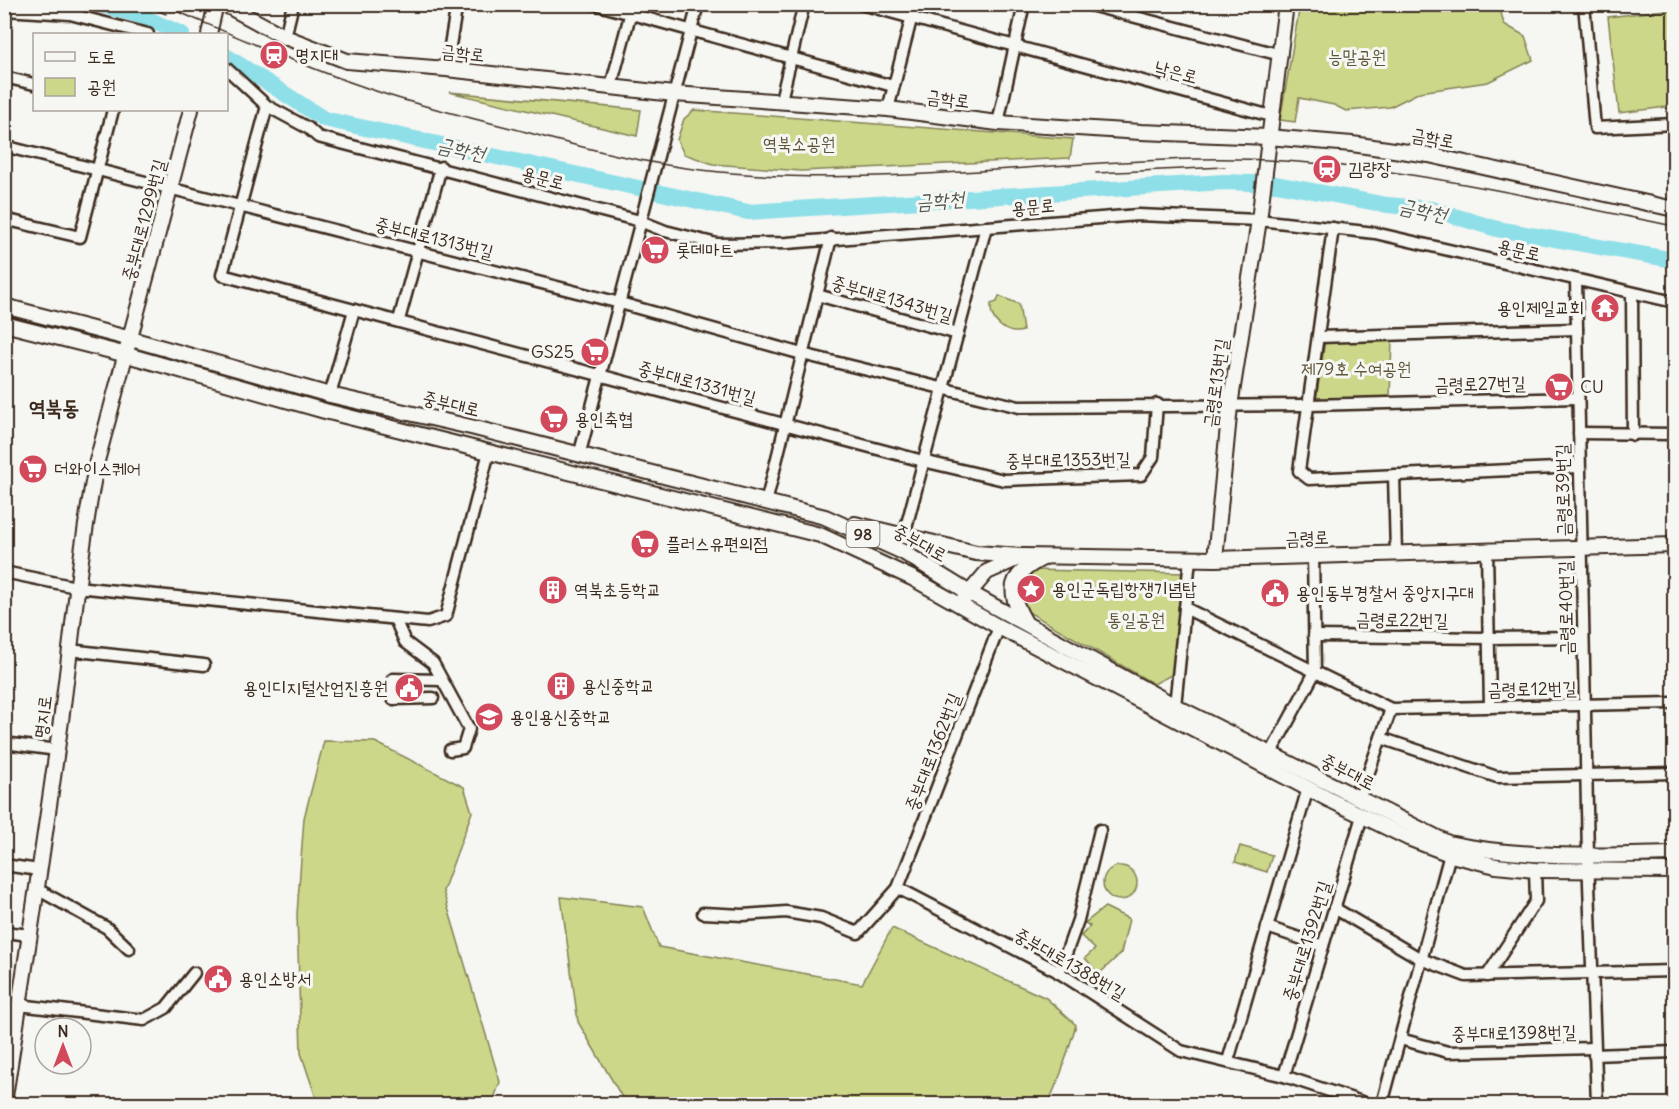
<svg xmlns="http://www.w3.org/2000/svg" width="1679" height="1109" viewBox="0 0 1679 1109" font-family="Delius,'Poor Story',sans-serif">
<rect width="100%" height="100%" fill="#f6f6f2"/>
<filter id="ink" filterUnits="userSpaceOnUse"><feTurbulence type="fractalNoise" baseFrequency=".0167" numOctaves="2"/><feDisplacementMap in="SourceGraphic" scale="12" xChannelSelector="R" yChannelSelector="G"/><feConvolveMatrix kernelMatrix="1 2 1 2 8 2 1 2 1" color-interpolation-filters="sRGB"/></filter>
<g filter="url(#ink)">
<g fill="#ccd78a" stroke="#848054" stroke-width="1.5">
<polygon points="1300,5 1499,5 1504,24 1525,36 1533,60 1488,82 1420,92 1390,107 1346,111 1334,105 1299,98 1295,122 1280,120"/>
<polygon points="1674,9 1674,106 1619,113 1608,17"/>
<polygon points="449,92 641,110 637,136"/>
<polygon points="694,110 1073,139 1070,158 801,171 713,164 684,154 677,140 684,119"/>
<path d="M999,296L1019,304L1023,331C1007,336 989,321 991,304L997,302Z"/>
<polygon points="1392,340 1390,397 1316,400 1325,341"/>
<polygon points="1029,570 1188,573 1179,671 1154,684 1023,609 1016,596 1020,581"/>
<polygon points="324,741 375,742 464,787 472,812 443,891 500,1082 492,1104 318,1104 301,1053 297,914 304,818"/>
<polygon points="1240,846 1272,855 1267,872 1235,862"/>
<circle cx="1120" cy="883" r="17"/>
<polygon points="561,897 643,907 659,947 862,984 892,928 1046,998 1076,1025 1061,1073 1048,1104 626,1104 578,1022"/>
<polygon points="1105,907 1129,919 1121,953 1099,974 1085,958 1095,949 1081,936 1090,926 1085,923"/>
</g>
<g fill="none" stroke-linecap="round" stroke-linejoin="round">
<g stroke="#8edfe8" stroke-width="16">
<polyline points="99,4 141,16 182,34"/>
<polyline points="226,56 324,119 748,212 1224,182 1276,184 1387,205 1431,209 1497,229 1674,260"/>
</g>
<g stroke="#3b2a1e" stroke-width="15">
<g id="minor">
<polyline points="595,4 893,86"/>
<polyline points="861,4 1271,116"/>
<polyline points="1086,4 1281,55"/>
<polyline points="1584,4 1595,128 1674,124"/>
<polyline points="4,10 70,14 148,34"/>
<polyline points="285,37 293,4"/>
<polyline points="226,68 267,106 308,128 318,137 640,221 665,231 717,244 787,243 1138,215 1259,220 1375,233 1674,302"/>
<polyline points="446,69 457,4"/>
<polyline points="4,77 34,84"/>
<polyline points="611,86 633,4"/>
<polyline points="781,100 804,4"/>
<polyline points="267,106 222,275 923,461 1004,480 1141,475 1153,457 1157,404"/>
<polyline points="888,109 915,4"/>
<polyline points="998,123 1024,4"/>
<polyline points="4,146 620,303 802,354 1019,407 1310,405 1578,398"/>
<polyline points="4,219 80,237 113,110"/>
<polyline points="1333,228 1299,471 1309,479 1579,467"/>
<polyline points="1576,280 1588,856 1597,1104"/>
<polyline points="1632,293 1633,435"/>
<polyline points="817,295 958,334"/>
<polyline points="399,320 441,167"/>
<polyline points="1319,337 1577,329"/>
<polyline points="330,395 354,310"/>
<polyline points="1579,433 1674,434"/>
<polyline points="579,456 698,4"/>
<polyline points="1394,475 1396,553"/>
<polyline points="766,503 831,238"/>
<polyline points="904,535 986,227"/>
<polyline points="1487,550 1490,707"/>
<polyline points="4,572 76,587 428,622 446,616 489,452"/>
<polyline points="1185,608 1391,709 1674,703"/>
<polyline points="395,619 405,642 433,663 469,729 463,748 450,750"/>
<polyline points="1314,636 1489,638 1583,637"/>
<polyline points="69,650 204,665"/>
<polyline points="433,698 393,699 393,679 441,680"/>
<polyline points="1175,706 1190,559"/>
<polyline points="1381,738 1497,777 1674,773"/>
<polyline points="4,743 57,750"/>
<polyline points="1271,753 1315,672 1313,555"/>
<polyline points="1360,797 1391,709"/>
<polyline points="4,865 39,870"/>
<polyline points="898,888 1055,970 1181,1051 1284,1076 1368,1104"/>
<polyline points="37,889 107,928 129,949"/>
<polyline points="1334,908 1421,959 1466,976 1674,971"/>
<polyline points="703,913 743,915 786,912 821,918 858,933 898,888 999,627"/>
<polyline points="1267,927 1323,946"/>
<polyline points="4,932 30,935"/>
<polyline points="1674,932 1674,961"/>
<polyline points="1059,973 1078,920 1100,830"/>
<polyline points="1487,976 1536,901 1535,870"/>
<polyline points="19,1005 144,1020 166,1008 194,973"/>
<polyline points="1400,1039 1448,1052 1594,1048"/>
<polyline points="1594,1055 1674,1052"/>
<polyline points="1228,1061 1308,788"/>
<polyline points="1284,1076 1362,816"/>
<polyline points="1382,1104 1450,854"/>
</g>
</g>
<g stroke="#3b2a1e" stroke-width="18">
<g id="major">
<polyline points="224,4 285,37 347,61 446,69 674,94 888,109 998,123 1141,132 1268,137 1352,144 1429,155 1674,209"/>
<polyline points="209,34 216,4"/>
<path d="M4,306L131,339L330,395L475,428L825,517L903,552L968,592L1175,706L1448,843C1523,859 1599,856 1674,854"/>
<polyline points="4,324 127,355 325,411 820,535 912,578 999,627 1330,800 1408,838 1455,856 1496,866 1535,870 1674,871"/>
<polyline points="855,524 976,553 1021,556"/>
<polyline points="1215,559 1230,406 1259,220 1286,4"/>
<polyline points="964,599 987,572 1023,556 1215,559 1674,545"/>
<path d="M1025,622C1006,590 1009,575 1043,558"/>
<path d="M4,1103C23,981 42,858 59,735C72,644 79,552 97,461L191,110"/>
</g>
</g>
<use href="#minor" stroke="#f6f6f2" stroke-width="10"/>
<use href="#major" stroke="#f6f6f2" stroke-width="14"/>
<g stroke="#3b2a1e" stroke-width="1.5">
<polyline points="144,4 166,14"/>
<path d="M160,4C236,36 312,71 391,96C435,110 481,120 526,132C583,148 642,163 701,170C864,189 1034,162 1198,159C1359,155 1518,195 1674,226"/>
<polyline points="1096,173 1225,167"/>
</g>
</g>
</g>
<defs>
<g id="station-disc" transform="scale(1.5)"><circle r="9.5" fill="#d1495b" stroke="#f6f6f2"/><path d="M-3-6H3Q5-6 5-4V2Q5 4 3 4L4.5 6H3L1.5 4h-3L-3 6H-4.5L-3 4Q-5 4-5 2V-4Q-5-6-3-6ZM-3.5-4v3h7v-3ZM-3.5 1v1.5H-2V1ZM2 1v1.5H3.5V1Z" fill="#fff"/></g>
<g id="supermarket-disc" transform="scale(1.5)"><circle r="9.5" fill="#d1495b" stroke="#f6f6f2"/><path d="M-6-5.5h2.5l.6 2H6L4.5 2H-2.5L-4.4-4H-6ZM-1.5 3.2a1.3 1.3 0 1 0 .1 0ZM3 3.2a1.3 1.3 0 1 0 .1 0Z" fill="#fff"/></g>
<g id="temple-disc" transform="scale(1.5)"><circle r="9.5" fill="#d1495b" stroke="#f6f6f2"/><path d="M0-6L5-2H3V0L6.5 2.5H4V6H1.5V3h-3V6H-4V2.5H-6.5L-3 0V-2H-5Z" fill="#fff"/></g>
<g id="sight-disc" transform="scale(1.5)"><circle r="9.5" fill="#d1495b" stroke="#f6f6f2"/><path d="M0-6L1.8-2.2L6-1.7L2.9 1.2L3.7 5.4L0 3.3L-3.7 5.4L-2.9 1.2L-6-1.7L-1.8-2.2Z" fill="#fff"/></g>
<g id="building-disc" transform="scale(1.5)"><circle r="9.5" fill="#d1495b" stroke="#f6f6f2"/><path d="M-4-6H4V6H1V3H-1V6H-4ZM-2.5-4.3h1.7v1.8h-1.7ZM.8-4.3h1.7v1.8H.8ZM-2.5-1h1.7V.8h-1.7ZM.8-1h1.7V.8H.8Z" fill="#fff"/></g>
<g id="civic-disc" transform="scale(1.5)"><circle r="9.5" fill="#d1495b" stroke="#f6f6f2"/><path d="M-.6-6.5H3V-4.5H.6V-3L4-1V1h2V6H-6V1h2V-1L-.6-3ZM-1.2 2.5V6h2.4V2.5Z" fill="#fff"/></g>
<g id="school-disc" transform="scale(1.5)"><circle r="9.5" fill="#d1495b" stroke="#f6f6f2"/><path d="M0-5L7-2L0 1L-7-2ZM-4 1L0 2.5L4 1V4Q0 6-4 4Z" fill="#fff"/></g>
</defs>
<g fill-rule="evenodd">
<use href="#station-disc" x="274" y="55"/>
<use href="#station-disc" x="1327" y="169"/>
<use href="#supermarket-disc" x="655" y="250"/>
<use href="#temple-disc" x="1605" y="308"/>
<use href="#supermarket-disc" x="595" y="352"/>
<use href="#supermarket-disc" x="1559" y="387"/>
<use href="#supermarket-disc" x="554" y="419"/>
<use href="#supermarket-disc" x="33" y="469"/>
<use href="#supermarket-disc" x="645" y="544"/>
<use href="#sight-disc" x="1031" y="589"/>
<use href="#building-disc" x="553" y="590"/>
<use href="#civic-disc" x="1275" y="593"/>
<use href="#building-disc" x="561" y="686"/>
<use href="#civic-disc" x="409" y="688"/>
<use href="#school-disc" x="489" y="717"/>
<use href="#civic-disc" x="218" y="979"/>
</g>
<g text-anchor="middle" stroke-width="6" stroke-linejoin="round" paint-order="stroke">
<rect fill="#f6f6f2" stroke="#73675e" stroke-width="1.5" x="846.5" y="521" width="33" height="26" rx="4.5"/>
<g font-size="16" font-weight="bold" fill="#3b2a1e">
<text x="863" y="540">98</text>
</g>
<g font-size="18" fill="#3b2a1e" stroke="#f6f6f2">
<text transform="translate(463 53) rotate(6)" y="6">금학로</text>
<text transform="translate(1176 72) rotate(15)" y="6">낙은로</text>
<text transform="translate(948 99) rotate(7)" y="6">금학로</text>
<text transform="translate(1433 138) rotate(10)" y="6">금학로</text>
<text transform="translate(543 178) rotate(15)" y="6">용문로</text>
<text transform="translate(1033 207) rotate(-5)" y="6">용문로</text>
<text transform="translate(144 220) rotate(-75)" y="6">중부대로1299번길</text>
<text transform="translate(434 238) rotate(14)" y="6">중부대로1313번길</text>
<text transform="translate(1519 250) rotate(13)" y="6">용문로</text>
<text transform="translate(892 299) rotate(16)" y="6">중부대로1343번길</text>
<text transform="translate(697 383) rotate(15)" y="6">중부대로1331번길</text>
<text transform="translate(1216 383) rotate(-82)" y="6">금령로13번길</text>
<text transform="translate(1480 384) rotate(-1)" y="6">금령로27번길</text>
<text transform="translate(451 404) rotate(13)" y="6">중부대로</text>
<text transform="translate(1068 460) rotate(-1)" y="6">중부대로1353번길</text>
<text transform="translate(1563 490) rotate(-91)" y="6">금령로39번길</text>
<text transform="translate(1307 538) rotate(-2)" y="6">금령로</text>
<text transform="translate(920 543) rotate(29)" y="6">중부대로</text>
<text transform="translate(1566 608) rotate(-91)" y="6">금령로40번길</text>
<text transform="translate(1402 620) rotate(1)" y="6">금령로22번길</text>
<text transform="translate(1532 689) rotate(-1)" y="6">금령로12번길</text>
<text transform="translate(43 717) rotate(-83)" y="6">명지로</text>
<text transform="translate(933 752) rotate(-69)" y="6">중부대로1362번길</text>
<text transform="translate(1348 772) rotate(27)" y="6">중부대로</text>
<text transform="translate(1307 941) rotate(-73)" y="6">중부대로1392번길</text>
<text transform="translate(1070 964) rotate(30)" y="6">중부대로1388번길</text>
<text transform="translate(1514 1033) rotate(-1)" y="6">중부대로1398번길</text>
</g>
<g font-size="18" fill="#3b2a1e" stroke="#f6f6f2" text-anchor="start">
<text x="295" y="61">명지대</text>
<text x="1348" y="175">김량장</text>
<text x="676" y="256">롯데마트</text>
<text x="1584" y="314" text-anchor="end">용인제일교회</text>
<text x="574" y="358" text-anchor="end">GS25</text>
<text x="1580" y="393">CU</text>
<text x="575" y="425">용인축협</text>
<text x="54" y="475">더와이스퀘어</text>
<text x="666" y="550">플러스유편의점</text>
<text x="1052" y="595">용인군독립항쟁기념탑</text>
<text x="574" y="596">역북초등학교</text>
<text x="1296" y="599">용인동부경찰서 중앙지구대</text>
<text x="582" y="692">용신중학교</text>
<text x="388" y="694" text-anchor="end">용인디지털산업진흥원</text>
<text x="510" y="723">용인용신중학교</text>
<text x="239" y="985">용인소방서</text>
</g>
<g font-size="18" fill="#5f5539" stroke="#f6f6f2">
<text x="1357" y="63">능말공원</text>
<text x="799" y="150">역북소공원</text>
<text x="1356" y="375">제79호 수여공원</text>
<text x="1136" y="626">통일공원</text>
</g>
<g font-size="20" font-style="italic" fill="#505750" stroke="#f6f6f2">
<text transform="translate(461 149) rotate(12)" y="7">금학천</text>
<text transform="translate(940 200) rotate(-4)" y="7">금학천</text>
<text transform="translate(1423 210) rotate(12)" y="7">금학천</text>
</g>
<g font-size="21" font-weight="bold" fill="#3b2a1e" stroke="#f6f6f2">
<text x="54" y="415">역북동</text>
</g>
</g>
<rect width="1679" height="1109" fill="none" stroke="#f6f6f2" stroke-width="24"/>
<rect x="12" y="12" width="1655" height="1085" fill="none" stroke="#3b2a1e" stroke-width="2" filter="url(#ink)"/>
<rect x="33" y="33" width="195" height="78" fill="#f6f6f2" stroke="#aba49d" stroke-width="1.5"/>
<rect x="45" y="52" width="30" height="9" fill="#f6f6f2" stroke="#aba49d" stroke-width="1.5"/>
<text x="87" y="63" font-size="18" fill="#3b2a1e">도로</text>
<rect x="45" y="78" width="30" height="18" fill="#ccd78a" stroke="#aba49d" stroke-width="1.5"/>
<text x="87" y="93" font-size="18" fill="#3b2a1e">공원</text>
<g transform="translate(63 1046)"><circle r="28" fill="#f6f6f2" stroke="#aba49d" stroke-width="1.5"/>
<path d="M0-4.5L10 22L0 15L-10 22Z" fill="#d1495b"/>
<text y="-9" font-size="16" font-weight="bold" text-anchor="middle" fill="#3b2a1e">N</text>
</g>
</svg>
